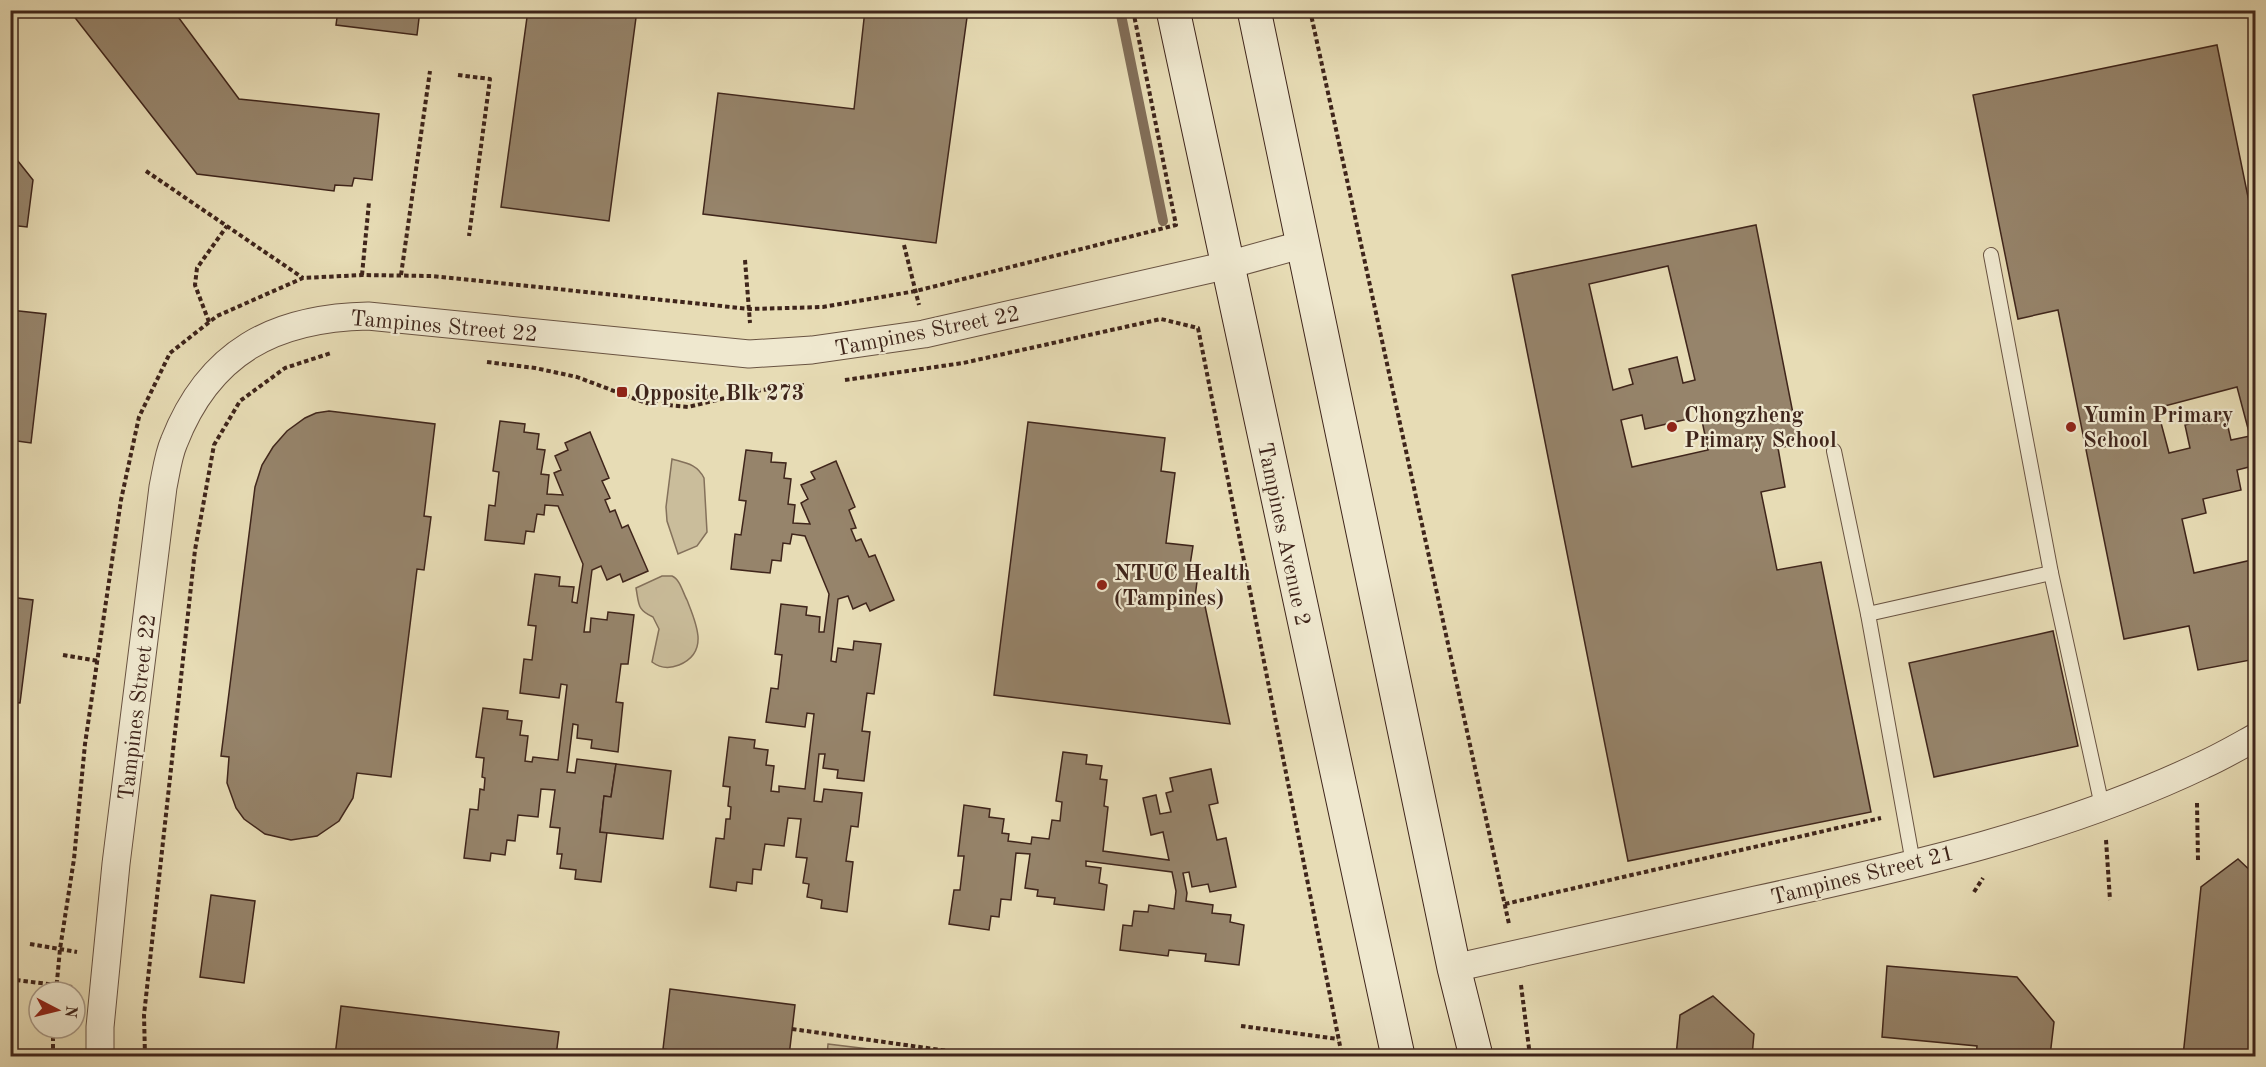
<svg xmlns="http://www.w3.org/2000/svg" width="2266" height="1067" viewBox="0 0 2266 1067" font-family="'Old Standard TT',serif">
<rect width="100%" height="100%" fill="#e7dcb5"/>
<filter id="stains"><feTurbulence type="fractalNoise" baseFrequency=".00333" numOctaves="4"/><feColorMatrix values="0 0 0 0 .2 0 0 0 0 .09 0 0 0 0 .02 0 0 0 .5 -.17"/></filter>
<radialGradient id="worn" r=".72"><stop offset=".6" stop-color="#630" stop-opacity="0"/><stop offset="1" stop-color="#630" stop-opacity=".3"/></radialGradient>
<g fill="#cabd9b" stroke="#84715b" stroke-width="1.5">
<path d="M672,459C686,463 697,464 704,478L707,532L697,546L678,554L667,521L666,507Z"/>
<path d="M662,576C663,576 671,576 672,576C680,579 683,593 687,600C696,623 710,652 679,665C669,669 660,668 652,662L659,629L653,617C637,610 639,604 636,588Z"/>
<polygon points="828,1044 901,1053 900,1056 827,1056"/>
</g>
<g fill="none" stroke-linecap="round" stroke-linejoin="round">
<polyline stroke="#826e58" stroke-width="10" points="1120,10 1163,221"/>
</g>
<g fill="#96846b" stroke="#3f251b" stroke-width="1.5" fill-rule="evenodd">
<polygon points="69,10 173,10 239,99 379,114 372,180 354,178 352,186 335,185 334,191 197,174"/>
<polygon points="338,10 420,10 417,35 336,25"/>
<polygon points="528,10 637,10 609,221 501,207"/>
<polygon points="865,10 968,10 936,243 703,214 718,93 854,109"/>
<path d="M2217,45L2256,236V476L2253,466L2237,470L2241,490L2203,499L2206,513L2182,519L2194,573L2256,559V659L2198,670L2189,626L2124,639L2058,310L2018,319L1973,95ZM2237,387L2250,436L2231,440L2225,414L2185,425L2190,448L2169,453L2157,408Z"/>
<polygon points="10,151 33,180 27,227 10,225"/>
<path d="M1756,225L1799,444L1778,448L1785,487L1761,492L1777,570L1821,562L1871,812L1628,861L1512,275ZM1668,266L1695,380L1683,383L1677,357L1629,369L1633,384L1613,390L1589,284ZM1699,406L1708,450L1632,467L1621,420L1642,415L1645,429L1688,419L1685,409Z"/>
<polygon points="10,310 46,314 31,443 10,440"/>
<polygon points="329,411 435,424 424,516 431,517 424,570 417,569 391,777 357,773 353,798 339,821 317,836 291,840 265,834 244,819 236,808 227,783 229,757 221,756 255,487 262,465 273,447 287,431 305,418 316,413"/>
<polygon points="500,421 525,424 524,432 539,434 537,449 545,450 541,474 549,475 547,494 563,495 554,473 561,470 555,456 568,450 565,443 590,432 609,478 602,481 610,498 605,500 610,512 615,510 622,528 628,525 648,571 623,582 620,574 607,580 601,566 592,570 584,632 590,632 591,618 607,620 608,612 634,615 628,664 621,664 616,702 623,703 618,752 591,748 592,740 577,738 578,725 573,724 567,772 575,773 577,759 616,764 611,797 604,796 600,832 607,832 601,882 575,879 576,870 560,868 562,854 557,854 560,828 550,827 555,790 541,789 538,817 518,815 515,841 507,840 505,855 491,853 490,861 464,858 470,809 478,810 480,789 484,790 485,778 482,777 484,758 476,757 483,708 508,711 507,719 522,721 520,735 528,736 525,761 532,762 533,757 558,760 567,685 561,684 559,698 520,693 524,659 532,660 536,626 528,625 535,574 560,577 559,586 574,587 572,602 577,603 583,564 558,506 545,505 544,515 537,514 534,532 526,531 524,544 485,540 489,505 495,506 499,472 493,471"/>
<polygon points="1028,422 1165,438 1161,471 1175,473 1166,543 1193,546 1190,565 1199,566 1194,605 1205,606 1230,724 994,695"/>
<polygon points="746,450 772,453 771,462 786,463 784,478 791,479 788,504 795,505 793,523 810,524 801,503 808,499 801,485 815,479 811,472 836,461 855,507 849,510 856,528 851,529 856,541 861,539 869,557 875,555 894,600 870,611 866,603 853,609 848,596 838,599 831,661 836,662 838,648 853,650 854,641 881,644 874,694 867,693 862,731 870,732 864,781 837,778 838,770 823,768 825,754 819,754 814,801 822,802 824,789 862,793 858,827 851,826 846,861 853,862 847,912 821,908 822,900 807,897 809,884 803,883 807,858 796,857 801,819 788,818 784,846 765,844 761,870 753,869 752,884 737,882 736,891 710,887 716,838 724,839 726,819 730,819 731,807 728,806 730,787 723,786 729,737 755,740 754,748 768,750 766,765 774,766 771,791 779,792 779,786 805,789 814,714 807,713 805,727 766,722 771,688 778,689 782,655 775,654 781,604 807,607 806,615 820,617 819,632 824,632 829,594 805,536 792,534 790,544 783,543 781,561 772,560 770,573 731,569 735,534 741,535 746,501 739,500"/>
<polygon points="10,597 33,600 20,703 10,702"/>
<polygon points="2053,631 2078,746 1934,777 1909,663"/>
<polygon points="1063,752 1087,755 1086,764 1102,766 1100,779 1107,780 1104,806 1108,807 1103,851 1169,860 1163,832 1151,835 1143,798 1156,795 1160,814 1171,812 1166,793 1173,791 1170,778 1211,769 1218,803 1209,805 1217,840 1226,838 1236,887 1210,892 1208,884 1192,887 1189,872 1183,873 1187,893 1186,901 1213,905 1212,913 1231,915 1230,922 1244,925 1239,965 1205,961 1206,954 1169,950 1168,956 1120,950 1123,925 1132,926 1134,911 1148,912 1149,905 1174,909 1176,891 1172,872 1086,861 1086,866 1101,868 1099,883 1107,885 1104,910 1054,904 1055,898 1037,896 1038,890 1025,888 1030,854 1016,853 1011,900 1001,899 999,917 991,916 989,930 949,924 954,890 960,890 964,856 958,856 964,805 990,809 989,817 1004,819 1002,833 1009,834 1008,841 1031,844 1032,837 1049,839 1052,820 1060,821 1062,802 1056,801"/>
<polygon points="616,764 671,771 663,839 600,832 604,796 611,797"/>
<polygon points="2238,859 2256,876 2256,1056 2183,1056 2201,887"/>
<polygon points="211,895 255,901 244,983 200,977"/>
<polygon points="1887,966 2017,977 2054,1022 2050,1056 1976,1056 1977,1046 1882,1037"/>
<polygon points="670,989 795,1005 789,1056 690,1056 690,1053 663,1049"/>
<polygon points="1713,996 1754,1034 1752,1056 1676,1056 1680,1015"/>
<polygon points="341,1006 559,1032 556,1056 335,1056"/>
</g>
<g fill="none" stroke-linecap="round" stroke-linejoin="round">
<g stroke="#695342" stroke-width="16">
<g id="lane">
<polyline points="1991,255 2051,573 2102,806"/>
<polyline points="1834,451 1868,614 1913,863"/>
<polyline points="1868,614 2051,573"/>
</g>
</g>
<g stroke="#695342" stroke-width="29">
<g id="street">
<path d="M1454,968C1554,945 1655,923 1756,900C1907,867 2063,832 2203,765C2221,757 2238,747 2256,737"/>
<path d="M100,1056V1027L116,864L163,487C166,473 168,456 174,442C209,352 274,318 368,316L749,354L812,350L924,334L1228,265L1304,244"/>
</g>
</g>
<g stroke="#3f251b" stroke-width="35">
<g id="secondary">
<polyline points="1173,10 1398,1056"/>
<polyline points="1254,10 1454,968 1476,1056"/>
</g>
</g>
<g stroke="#3f251b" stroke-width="4" stroke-dasharray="4.5 3" stroke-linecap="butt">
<polyline points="1310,10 1509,924"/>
<polyline points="458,75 490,79 469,236"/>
<polyline points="146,171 303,278"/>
<polyline points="904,245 919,305"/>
<polyline points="745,260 750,323"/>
<polyline points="362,275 369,202"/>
<polyline points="401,275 430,71"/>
<polyline points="209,322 195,285 197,268 227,226"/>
<polyline points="487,362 535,368 577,377 646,403 688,407 754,391 804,385"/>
<polyline points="845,380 963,363 1161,319 1198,328 1342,1056"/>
<polyline points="63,655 98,661"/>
<polyline points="2197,803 2198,860"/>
<polyline points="2106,840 2110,900"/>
<polyline points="1974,892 1983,878"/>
<polyline points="1505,904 1881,818"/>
<polyline points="30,944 77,952"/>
<polyline points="16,980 72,987"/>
<polyline points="1521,985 1530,1056"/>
<polyline points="56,992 60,949 74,859 85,744 121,500 139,417 170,353 217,316 303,278 362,275 432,276 750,309 823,307 916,291 1176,225 1133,10"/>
<polyline points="1241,1026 1338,1039"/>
<polyline points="792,1029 948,1051 947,1056"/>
<polyline points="53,1056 53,1028"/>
<polyline points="145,1056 144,1015 195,550 214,445 240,401 285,368 331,353"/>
</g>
<use href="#lane" stroke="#efe8cf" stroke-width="14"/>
<use href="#street" stroke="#efe8cf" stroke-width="27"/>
<use href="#secondary" stroke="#efe8cf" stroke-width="33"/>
</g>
<g fill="#8f2418" stroke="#efe8cf" stroke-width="2">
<rect x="616" y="386" width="12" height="12" rx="3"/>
<circle cx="1672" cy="427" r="6"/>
<circle cx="2071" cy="427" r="6"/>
<circle cx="1102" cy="585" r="6"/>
</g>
<g text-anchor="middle" stroke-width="4.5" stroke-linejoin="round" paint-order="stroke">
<g font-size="22" fill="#3f251b" stroke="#efe8cf">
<text transform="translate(444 325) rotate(5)" y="8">Tampines Street 22</text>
<text transform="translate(927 330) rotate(-11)" y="8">Tampines Street 22</text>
<text transform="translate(1285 534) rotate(78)" y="8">Tampines Avenue 2</text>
<text transform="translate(136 707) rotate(-83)" y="8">Tampines Street 22</text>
<text transform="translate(1862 874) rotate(-14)" y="8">Tampines Street 21</text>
</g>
<g font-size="22" font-weight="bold" fill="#3f251b" stroke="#efe8cf" text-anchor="start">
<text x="634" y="400">Opposite Blk 273</text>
<text x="1684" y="422">Chongzheng<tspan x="1684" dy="25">Primary School</tspan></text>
<text x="2083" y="422">Yumin Primary<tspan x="2083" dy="25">School</tspan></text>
<text x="1114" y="580">NTUC Health<tspan x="1114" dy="25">(Tampines)</tspan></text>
</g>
</g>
<rect width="2266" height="1067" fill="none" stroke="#e7dcb5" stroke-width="36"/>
<rect x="12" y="12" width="2242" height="1043" fill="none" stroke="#3f251b" stroke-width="3"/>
<rect x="18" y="18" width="2230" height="1031" fill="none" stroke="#3f251b" stroke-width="1.5"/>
<g transform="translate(57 1010) rotate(97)"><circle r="28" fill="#efe8cf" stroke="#a99a87" stroke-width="1.5"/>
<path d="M0-4.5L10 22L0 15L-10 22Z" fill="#8f2418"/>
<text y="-9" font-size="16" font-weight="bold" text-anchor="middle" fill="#3f251b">N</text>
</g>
<rect width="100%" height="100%" filter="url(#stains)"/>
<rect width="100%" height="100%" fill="url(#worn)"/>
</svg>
